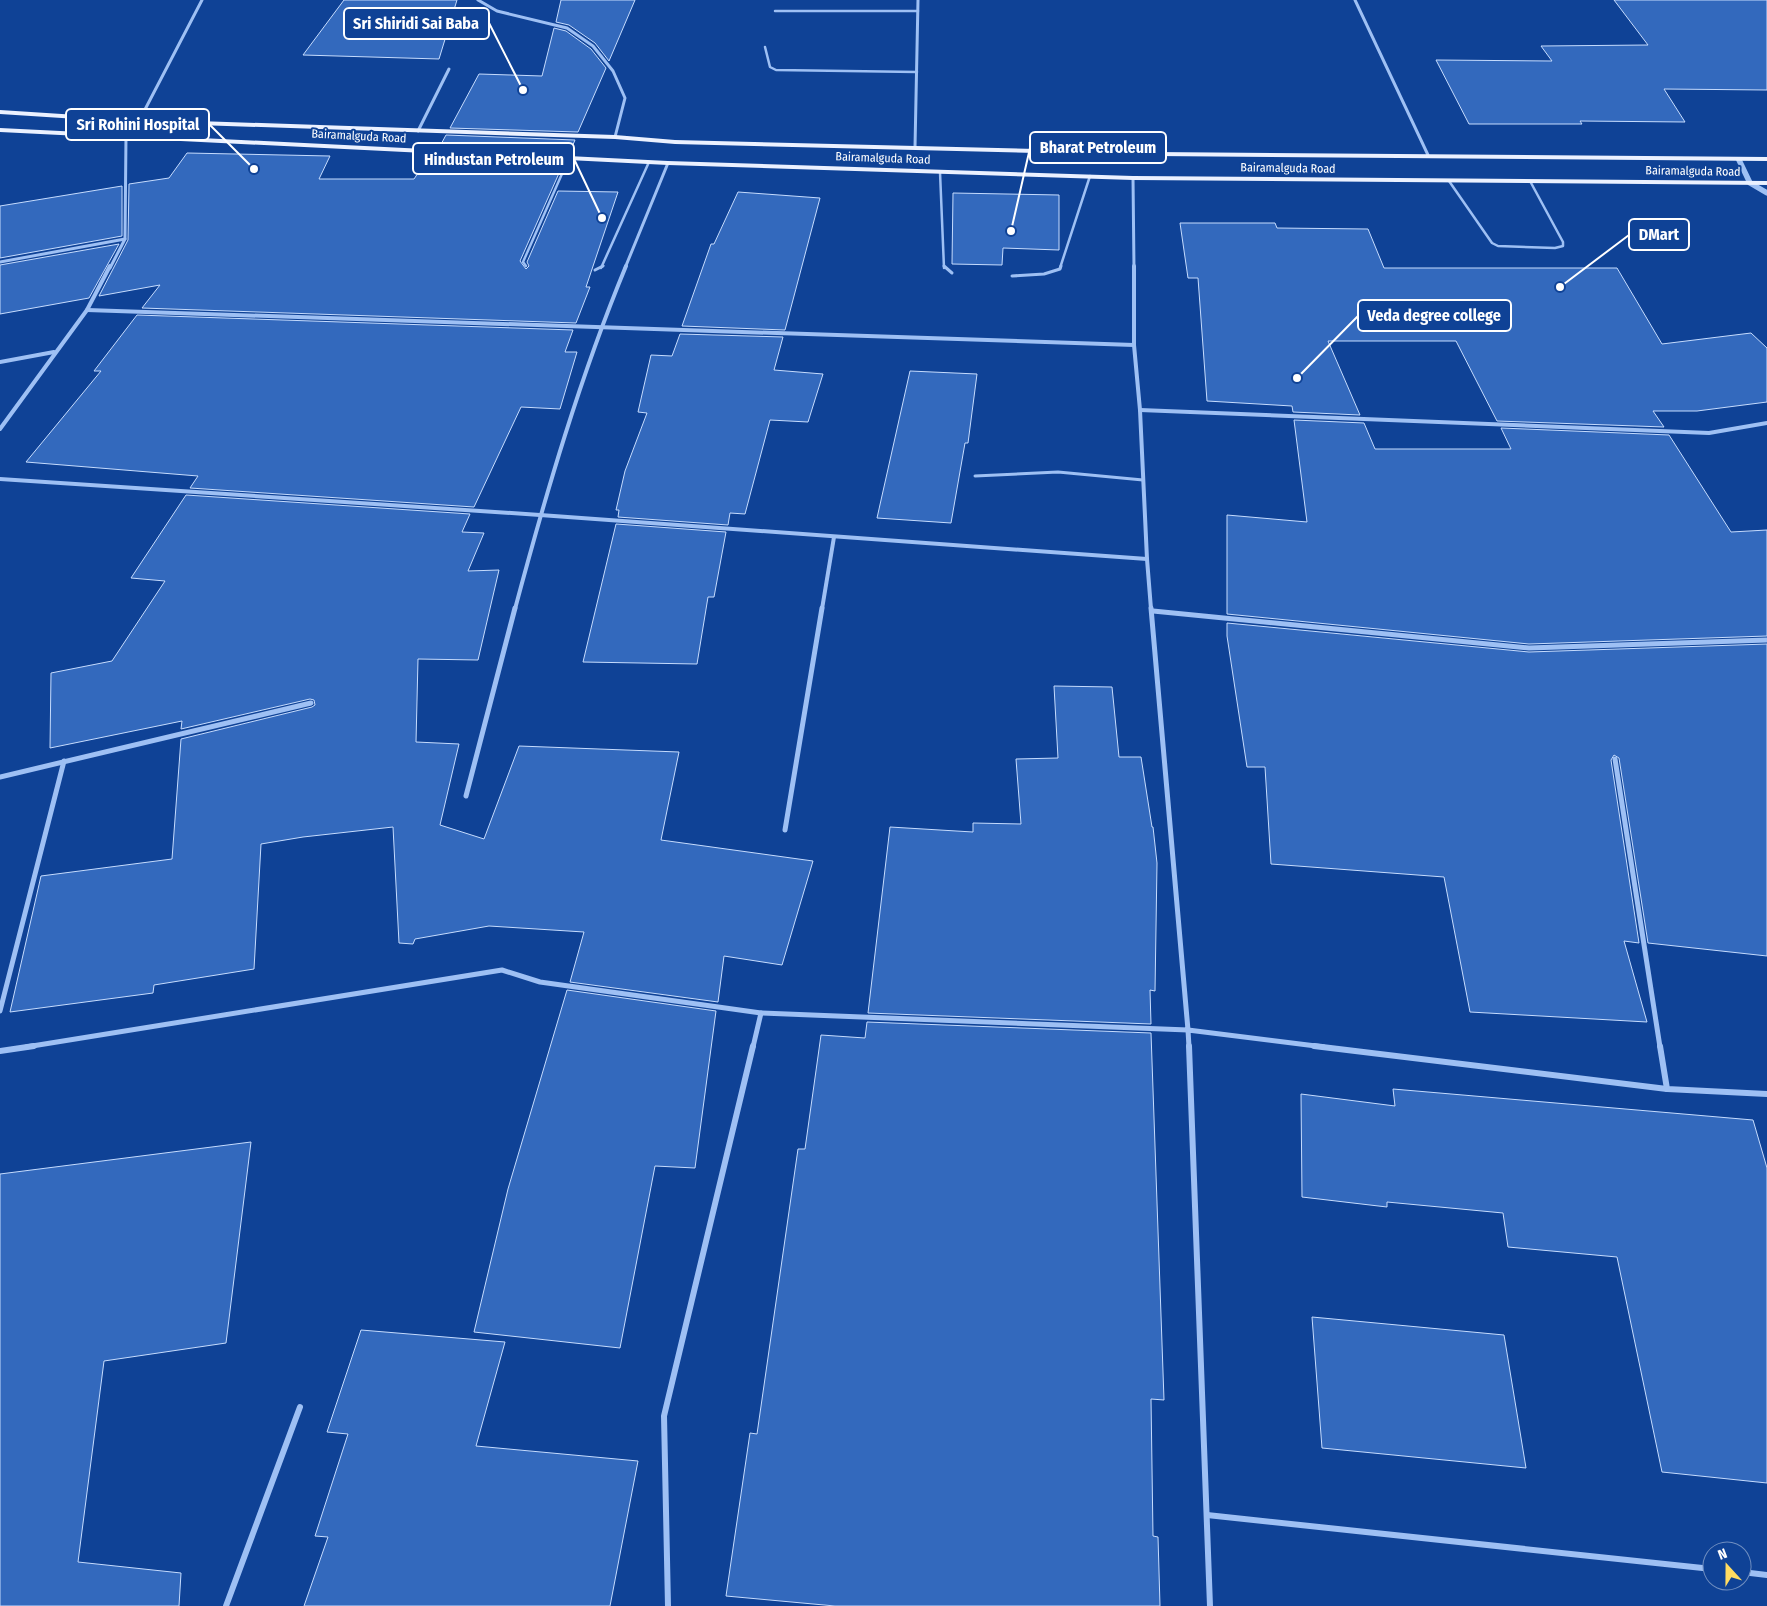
<svg xmlns="http://www.w3.org/2000/svg" width="1767" height="1606" viewBox="0 0 1767 1606" font-family="'Fira Sans Condensed',sans-serif">
<rect width="100%" height="100%" fill="#0f4296"/>
<g fill="#3369bd" stroke="#c6dcfe">
<polygon points="344,0 457,0 439,59 303,55"/>
<polygon points="561,0 635,0 609,61 595,43 569,25 556,22"/>
<polygon points="1614,0 1767,0 1767,90 1664,89 1685,122 1580,121 1582,124 1469,124 1436,60 1552,61 1541,46 1648,45"/>
<polygon points="554,28 566,31 591,49 606,68 578,132 450,128 479,74 542,76"/>
<polygon points="446,135 575,140 569,154 439,148"/>
<polygon points="187,153 330,156 319,179 414,179 422,167 428,168 435,155 564,162 520,261 526,269 529,266 527,262 558,191 618,192 586,287 590,287 576,323 142,308 160,285 99,296 128,240 129,184 169,178"/>
<polygon points="122,186 122,236 0,258 0,206"/>
<polygon points="738,192 820,198 785,330 682,326 711,244 714,244"/>
<polygon points="953,193 1059,195 1059,250 1003,248 1002,265 952,264"/>
<polygon points="1180,223 1275,223 1277,228 1368,229 1384,268 1617,268 1662,344 1751,333 1767,348 1767,402 1697,411 1653,411 1664,427 1497,421 1456,341 1328,341 1360,415 1293,412 1292,406 1207,401 1198,278 1188,278"/>
<polygon points="119,244 89,298 0,314 0,265"/>
<polygon points="137,315 573,330 565,352 577,352 560,409 521,407 474,507 190,488 198,476 26,462 101,371 94,371"/>
<polygon points="680,334 783,337 774,370 823,374 808,422 770,420 745,514 730,513 728,525 618,517 619,510 616,510 625,471 647,413 638,412 651,355 672,356"/>
<polygon points="910,371 977,374 968,443 965,443 951,523 877,518"/>
<polygon points="1294,420 1364,423 1375,449 1511,449 1501,428 1669,435 1731,532 1767,530 1767,636 1529,644 1227,614 1227,515 1307,522"/>
<polygon points="186,495 470,514 462,532 484,533 468,571 499,570 478,660 418,659 416,742 459,744 440,825 484,839 519,746 679,752 661,840 813,861 782,965 724,956 718,1002 570,982 584,932 489,926 415,939 413,944 399,943 393,827 303,837 261,844 254,969 154,985 153,993 10,1012 41,876 172,859 181,739 312,707 315,705 314,700 310,699 181,729 182,721 50,748 51,673 112,661 165,581 131,578"/>
<polygon points="616,524 726,532 714,597 708,597 697,664 583,662"/>
<polygon points="1227,623 1529,652 1767,644 1767,956 1648,943 1619,758 1614,755 1611,760 1639,943 1624,941 1647,1022 1470,1012 1444,877 1271,864 1265,767 1247,767 1227,636"/>
<polygon points="1054,686 1112,687 1119,757 1141,757 1152,827 1153,827 1157,863 1155,991 1150,990 1151,1024 868,1013 890,827 973,832 973,823 1021,824 1016,759 1058,758"/>
<polygon points="567,990 716,1011 695,1168 655,1166 620,1348 474,1332 508,1189"/>
<polygon points="867,1022 1151,1033 1164,1400 1151,1399 1153,1536 1158,1537 1160,1606 835,1606 726,1596 750,1433 757,1434 798,1149 805,1149 821,1035 865,1038"/>
<polygon points="1393,1089 1753,1120 1767,1168 1767,1483 1662,1472 1617,1257 1508,1247 1503,1213 1387,1202 1387,1207 1302,1197 1301,1094 1395,1106"/>
<polygon points="251,1142 226,1343 104,1361 78,1562 181,1573 179,1606 0,1606 0,1174"/>
<polygon points="1312,1317 1504,1335 1526,1468 1322,1448"/>
<polygon points="361,1330 505,1342 476,1446 638,1461 610,1606 304,1606 328,1537 315,1536 348,1434 327,1432"/>
</g>
<g fill="none" stroke-linecap="round" stroke-linejoin="round">
<g stroke="#9ec0f4" stroke-width="2.5">
<polyline points="775,11 918,11"/>
<polyline points="765,47 770,67 776,70 917,72"/>
<polyline points="940,172 944,268"/>
<polyline points="1449,181 1492,243 1498,246 1555,248 1563,246 1563,242 1530,181"/>
<polyline points="526,266 523,262 569,158"/>
<polyline points="601,268 649,162"/>
<polyline points="1060,268 1090,176"/>
</g>
<g stroke="#9ec0f4" stroke-width="3">
<polyline points="944,266 952,273"/>
<polyline points="595,270 603,266"/>
<polyline points="1012,276 1044,274 1060,269 1061,266"/>
<polyline points="975,476 1058,472 1143,480"/>
</g>
<g stroke="#9ec0f4" stroke-width="3">
<polyline points="478,0 497,11 567,28 593,46 613,71 625,98 615,137"/>
<polyline points="1355,0 1428,155"/>
<polyline points="139,121 202,0"/>
<polyline points="418,131 449,69"/>
<polyline points="915,147 918,0"/>
<polyline points="1133,178 1134,268"/>
<polyline points="0,262 125,239"/>
<polyline points="110,268 125,239 126,136"/>
<polyline points="625,268 668,163"/>
</g>
<g stroke="#9ec0f4" stroke-width="4">
<polyline points="1134,266 1134,345 1140,410 1147,559 1151,609"/>
<polyline points="87,310 1134,345"/>
<polyline points="0,362 54,352"/>
<polyline points="1140,410 1709,433 1767,423"/>
<polyline points="0,429 87,310 110,266"/>
<polyline points="0,479 540,515 1147,559"/>
<path d="M515,609C546,493 580,377 626,266"/>
<polyline points="822,609 834,537"/>
</g>
<g stroke="#9ec0f4" stroke-width="5">
<polyline points="1153,611 1529,648 1767,640"/>
<polyline points="1615,759 1660,1047"/>
<polyline points="0,777 311,703"/>
<polyline points="466,796 515,608"/>
<polyline points="785,830 822,608"/>
<polyline points="0,1011 64,761"/>
<polyline points="26,1047 502,970 540,982 761,1013 1188,1030 1151,608"/>
<polyline points="753,1047 761,1013"/>
<polyline points="1189,1047 1188,1030 1324,1047"/>
</g>
<g stroke="#9ec0f4" stroke-width="6">
<polyline points="1189,1046 1210,1606"/>
<polyline points="1314,1046 1667,1089 1767,1094"/>
<polyline points="1660,1046 1667,1089"/>
<polyline points="0,1051 34,1046"/>
<polyline points="1207,1515 1712,1569"/>
<polyline points="1742,1572 1767,1575"/>
<polyline points="226,1606 300,1407"/>
<polyline points="668,1606 664,1416 753,1046"/>
</g>
<polyline stroke="#9ec0f4" stroke-width="5.5" points="1739,160 1750,183 1767,193"/>
<g fill="#ebf1ff" fill-rule="evenodd">
<polygon points="0,110 139,119 615,135 675,140 1155,152 1767,157 1767,161 1155,156 675,144 615,139 139,123 0,114"/>
<polygon points="0,128 668,161 1133,176 1767,181 1767,185 1133,180 668,165 0,132"/>
</g>
</g>
<g text-anchor="middle" stroke-width="4" stroke-linejoin="round" paint-order="stroke">
<g font-size="12" fill="#fff" stroke="#0f4296">
<text transform="translate(359 136) rotate(3)" y="4">Bairamalguda Road</text>
<text transform="translate(883 158) rotate(2)" y="4">Bairamalguda Road</text>
<text transform="translate(1288 168) rotate(1)" y="4">Bairamalguda Road</text>
<text transform="translate(1693 171) rotate(1)" y="4">Bairamalguda Road</text>
</g>
</g>
<path fill="none" stroke="#fff" stroke-width="2" d="M523 90L489 23M254 169L209 124M1011 231L1030 148M602 218L574 159M1560 287L1629 235M1297 378L1358 316"/>
<g fill="#fff" stroke="#0f4296" stroke-width="2">
<circle cx="523" cy="90" r="5"/>
<circle cx="254" cy="169" r="5"/>
<circle cx="1011" cy="231" r="5"/>
<circle cx="602" cy="218" r="5"/>
<circle cx="1560" cy="287" r="5"/>
<circle cx="1297" cy="378" r="5"/>
</g>
<g fill="#0f4296" stroke="#fff" stroke-width="2">
<rect x="344" y="8" width="145" height="31" rx="5"/>
<rect x="66" y="109" width="143" height="31" rx="5"/>
<rect x="1030" y="132" width="136" height="31" rx="5"/>
<rect x="413" y="143" width="161" height="31" rx="5"/>
<rect x="1629" y="219" width="60" height="31" rx="5"/>
<rect x="1358" y="300" width="153" height="31" rx="5"/>
</g>
<g font-size="16" text-anchor="middle" font-weight="bold" fill="#fff">
<text x="416" y="29">Sri Shiridi Sai Baba</text>
<text x="138" y="130">Sri Rohini Hospital</text>
<text x="1098" y="153">Bharat Petroleum</text>
<text x="494" y="165">Hindustan Petroleum</text>
<text x="1659" y="240">DMart</text>
<text x="1434" y="321">Veda degree college</text>
</g>
<g transform="translate(1727 1566) rotate(339)"><circle r="24" fill="#0f4296" stroke="#6f8ec0"/>
<path d="M0-4L9 19L0 12L-9 19Z" fill="#ffdb61"/>
<text y="-8" font-size="14" font-weight="bold" text-anchor="middle" fill="#ffffff">N</text>
</g>
</svg>
